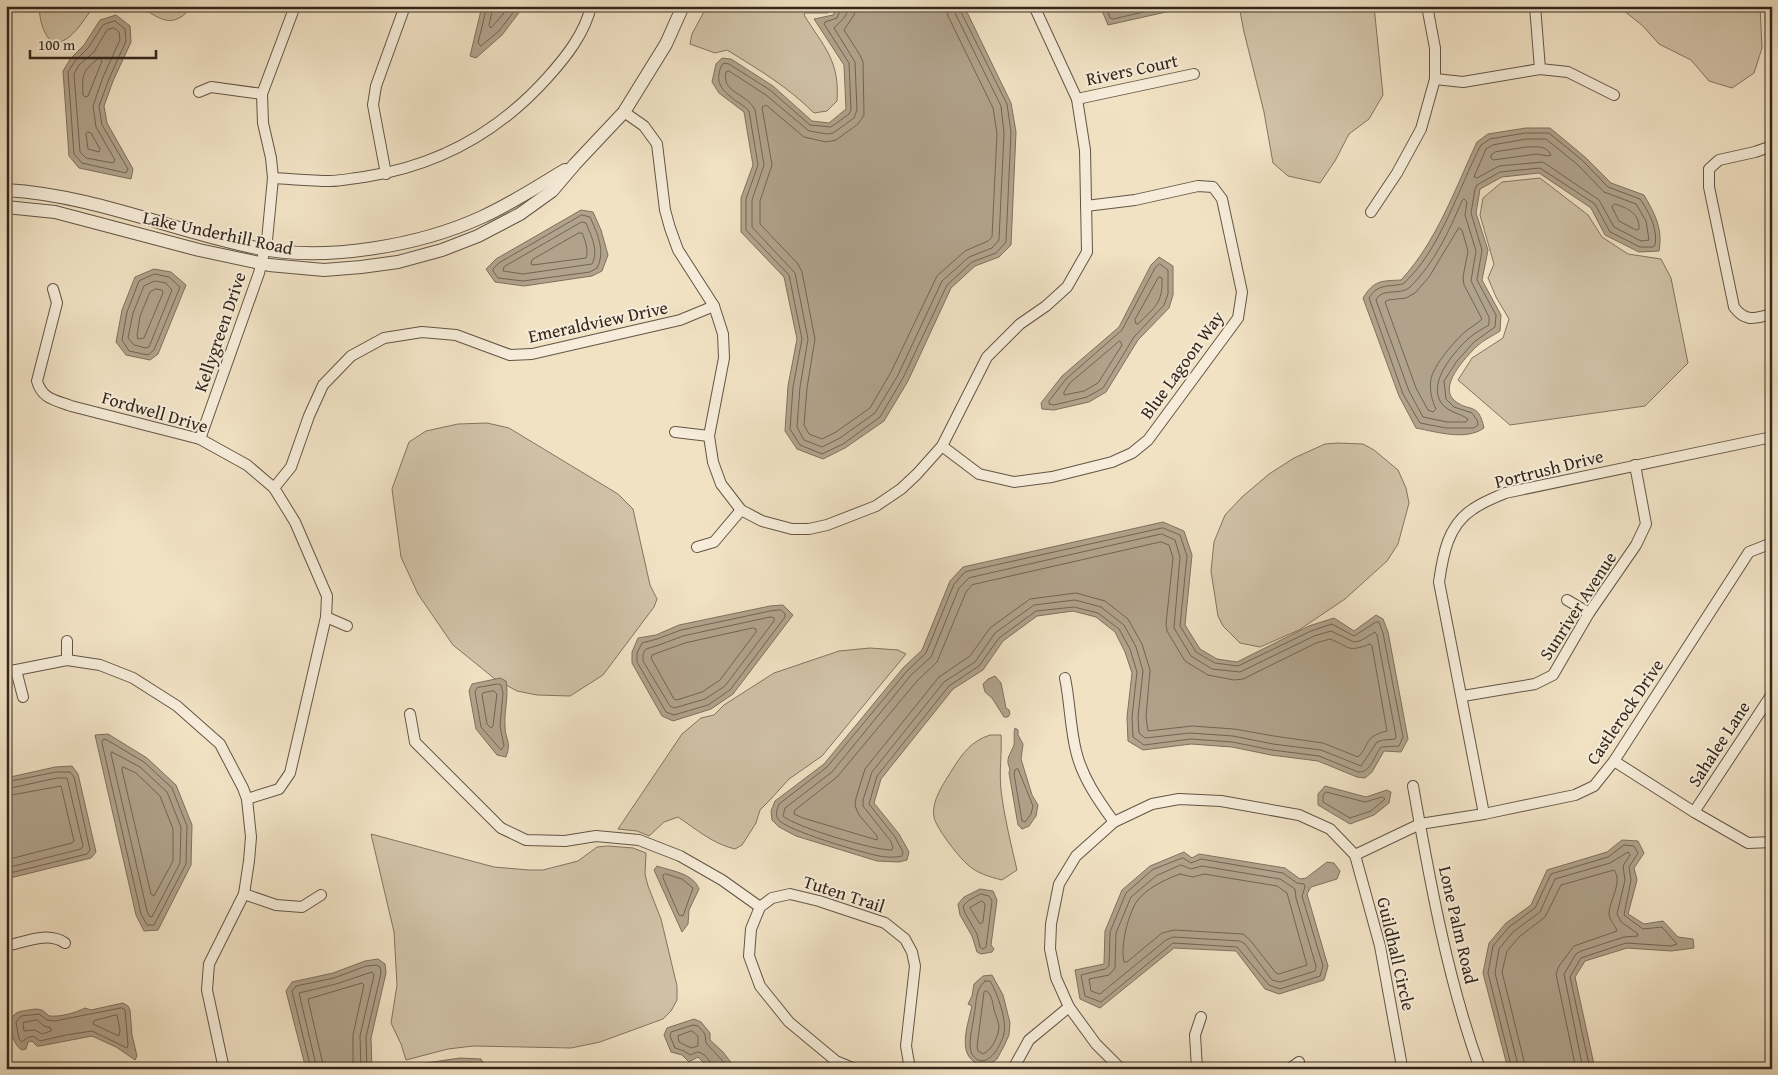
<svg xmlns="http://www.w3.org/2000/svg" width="1778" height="1075" viewBox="0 0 1778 1075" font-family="'Gentium Book Plus',serif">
<rect width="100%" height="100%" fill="#f1e2c4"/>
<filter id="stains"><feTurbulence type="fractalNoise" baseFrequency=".004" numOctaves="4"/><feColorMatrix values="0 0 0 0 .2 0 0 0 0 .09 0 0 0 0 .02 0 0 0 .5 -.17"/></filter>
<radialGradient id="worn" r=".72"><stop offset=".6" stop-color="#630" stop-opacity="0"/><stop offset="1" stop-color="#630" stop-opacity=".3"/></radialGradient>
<g fill="#d1c2a7" stroke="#827462">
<path d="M39,6H94C81,23 75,38 54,45C43,33 40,23 39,6Z"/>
<path d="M139,6H193C172,30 162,20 139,6Z"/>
<path d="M707,6H835L828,13H805L804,15C824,47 840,61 837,101L827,111L814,113C788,87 758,69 727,50L715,53L690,44L692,34Z"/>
<polygon points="1239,6 1374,6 1383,95 1369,119 1349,134 1335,161 1320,183 1288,176 1273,163 1264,112 1244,32"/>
<polygon points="1618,6 1760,6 1762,48 1754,73 1732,88 1709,81 1691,60 1659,44 1643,26"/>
<polygon points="1540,178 1588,215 1602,237 1628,254 1661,259 1671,278 1688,363 1645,406 1510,425 1458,380 1472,358 1503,338 1509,319 1496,297 1488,278 1494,264 1480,215 1483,198 1502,182"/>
<polygon points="487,423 509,428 618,494 633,509 650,585 657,599 654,607 603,675 570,696 537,695 517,691 495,679 453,645 418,594 401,557 392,489 409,442 426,431 458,424"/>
<polygon points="1337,443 1363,444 1374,450 1398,470 1406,488 1409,503 1398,544 1387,561 1345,599 1299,630 1260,647 1240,643 1223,626 1218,616 1211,571 1214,542 1225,515 1242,497 1269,474 1294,458 1325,444"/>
<path d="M870,648L898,650L906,654L822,756L789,779L769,801L760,810L756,823L742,845L735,849C713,844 696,829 678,817L664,822L649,836L637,831L618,829L682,734L701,718L714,715L724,705L774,673L839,651Z"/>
<path d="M990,735H1001C1002,754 999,771 1001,790C1004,816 1011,844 1017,870L1002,880C990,877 976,873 967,864C958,856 936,828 934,817C931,801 944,783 952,770C962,754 971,741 990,735Z"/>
<polygon points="371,834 494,867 529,870 543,870 578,861 597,847 608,846 633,848 646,853 645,874 648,886 661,919 677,986 677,1000 671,1011 663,1019 600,1042 571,1048 473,1046 448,1049 406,1060 401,1044 391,1023 397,985 394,932"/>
</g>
<g fill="#b1a28b" stroke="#7f705f">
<polygon points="482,6 524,6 502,35 476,58 470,56"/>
<polygon points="838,6 964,6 1011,103 1016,132 1011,245 999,257 975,266 951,288 908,381 884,421 845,448 823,459 797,449 785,431 788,386 797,339 784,277 741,232 741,198 753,165 744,112 719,93 712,82 716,64 722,58 731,59 773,86 812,121 829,123 846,109 844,65 814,19 833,15"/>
<polygon points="1100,6 1193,6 1108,25"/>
<polygon points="116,15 130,26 131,42 113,81 104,106 107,123 133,169 131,179 79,168 69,156 63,71 71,58 84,45 100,20"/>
<path d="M1526,128H1550L1585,157L1611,183L1644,195C1655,214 1663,229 1659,251L1639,252L1605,235L1591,208L1539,173L1502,177L1480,189L1476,213L1488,250L1482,280L1501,315L1500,331C1493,336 1483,340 1477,346C1466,357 1437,387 1455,401C1470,413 1478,401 1484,428C1466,441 1437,432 1416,428L1399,396L1363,298C1374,280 1381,281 1401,280C1437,241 1455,189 1477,142L1488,134Z"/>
<polygon points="581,210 593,212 601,230 608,255 602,271 592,276 524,286 495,282 486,269 496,259"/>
<polygon points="1159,257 1173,266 1173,295 1169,308 1138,340 1106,392 1089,402 1054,410 1042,409 1041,403 1062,376 1119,327 1151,265"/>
<polygon points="154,269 171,272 186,285 158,354 150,360 126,355 116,342 122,310 135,277"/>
<polygon points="1163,522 1184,531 1192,555 1185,625 1200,649 1217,659 1237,662 1309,626 1334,618 1354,631 1376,615 1383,619 1388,632 1408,739 1401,752 1384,751 1372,772 1365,778 1357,777 1318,761 1271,755 1232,747 1191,744 1143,750 1128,741 1127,717 1132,673 1125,652 1115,632 1096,617 1073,611 1037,616 1003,641 983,670 953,689 881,779 874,803 899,834 909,852 907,860 899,862 877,861 796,836 779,827 772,820 771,811 775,801 824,764 903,668 922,650 950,581 963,567"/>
<polygon points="783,605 793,615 733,694 711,709 673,721 662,716 632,663 632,652 638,638 656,635 679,625 770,606"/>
<polygon points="995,676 1001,683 1006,708 1009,710 1010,714 1008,717 1004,717 992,698 985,692 983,684 988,679"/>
<path d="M500,678L506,681C509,697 504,710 505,726C505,740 512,741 506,757L497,755L476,729L469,691L472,684Z"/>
<path d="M1015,728L1018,730V735L1023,744L1021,759L1032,795L1038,805L1036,816L1029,826L1022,829L1018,825L1009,773L1010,769C1005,759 1010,755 1014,745C1015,740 1013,734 1015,728Z"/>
<polygon points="108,734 147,758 176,785 192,825 191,865 158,930 144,931 136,915 95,735"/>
<polygon points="72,766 78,774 96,852 91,858 6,879 6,778 55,767"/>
<polygon points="1325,786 1366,797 1387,790 1391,792 1389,803 1374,815 1350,824 1318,805 1318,794"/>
<polygon points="1622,840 1638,841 1644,853 1634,868 1637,880 1628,914 1644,924 1663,921 1678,937 1693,939 1694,948 1671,951 1627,948 1585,961 1575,977 1595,1069 1508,1069 1483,973 1489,943 1506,923 1531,905 1547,870 1607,852"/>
<polygon points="1184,852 1192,858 1199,854 1285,868 1300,879 1306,878 1327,862 1334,863 1340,871 1337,879 1311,887 1307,894 1328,966 1324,980 1279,994 1265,989 1236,951 1174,948 1100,1008 1080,999 1075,970 1104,964 1105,931 1122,890 1150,866"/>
<path d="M657,866C671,871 693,873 699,889L689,910L688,924L682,932L654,870Z"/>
<polygon points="980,889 993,891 997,900 991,945 994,949 992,952 981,954 977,952 972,936 960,915 958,904 964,897"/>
<polygon points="378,959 385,964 386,973 371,1038 372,1069 306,1069 286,991 292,982 333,973 365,961"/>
<path d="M992,975L1003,995L1010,1023L1009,1035L1004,1046L997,1059L987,1066C954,1062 967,1028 972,1006L968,1004L972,996L974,984L983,976Z"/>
<path d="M123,1003L128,1006L130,1010L132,1035L137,1056L135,1060L116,1047L92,1036L40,1046H37L32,1041L28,1042L26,1049L22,1050C13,1046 7,1023 14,1015C18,1011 23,1011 29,1010C39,1008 42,1009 49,1016C61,1017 75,1013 85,1008L91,1010Z"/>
<polygon points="694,1019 701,1022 710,1033 710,1040 723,1052 736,1069 710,1069 698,1057 689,1062 682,1055 671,1052 664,1035 667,1028"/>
<polygon points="460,1058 481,1059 487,1069 410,1068 426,1063"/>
</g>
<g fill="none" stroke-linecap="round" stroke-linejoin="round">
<g stroke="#726454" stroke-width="1">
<polyline points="487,6 478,43 481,46 499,31 518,6"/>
<polyline points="493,6 489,26 491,28 510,6"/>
<path d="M842,6L837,18L825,22L824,24L849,63L851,110L849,114L831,127L810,125L770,90L729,64L724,63C720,67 720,69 719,74C716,91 735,99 746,108L749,111L758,165L746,199V230L789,275L802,339L793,387L790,429L800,445L822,454L843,444L880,417L903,378L947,285L972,262L996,253L1006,242L1011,132L1007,104L960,10V6"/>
<path d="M848,6C848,18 840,21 834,28L855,62L857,110L854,118L833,133L827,134L809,131L766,95L729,71L726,72C721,93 747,93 755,110L764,165L752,200V227L795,273L808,339L800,387L797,427L804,440L822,447L840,438L875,413L898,375L942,281L969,257L992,248L999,240L1004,133L1001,106L955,13L953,6"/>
<polyline points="856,6 854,15 844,30 860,55 863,62 864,115 858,124 836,140 826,142 804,137 766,105 762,107 772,165 760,201 760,224 798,264 802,272 815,339 807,388 804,425 809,434 822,439 836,432 870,408 891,372 937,276 965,251 988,241 992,237 997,133 993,108 948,16 946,6"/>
<polyline points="1106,6 1110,18 1113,19 1170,6"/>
<polygon points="115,21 125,29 126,41 109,79 99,106 102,125 128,169 126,173 82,163 74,154 68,72 75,61 88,48 103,25"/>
<polygon points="114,28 119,32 120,40 103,77 93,106 96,127 115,160 113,163 86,158 80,152 74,74 79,65 94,52 107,30"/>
<path d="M99,58L102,61L88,96L85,97L83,95C82,75 82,71 99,58Z"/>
<polygon points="88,132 91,133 100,149 99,152 88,149 86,134"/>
<path d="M1526,133H1549L1582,160L1608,187L1640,199C1649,212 1658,229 1655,245L1653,247H1640L1610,232L1595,204L1540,168L1500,172L1477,185L1475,189L1471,213L1482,250L1477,280L1496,315L1495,327L1474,342L1457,361L1444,381L1446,399L1454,407L1472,413L1477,420L1478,425L1474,428H1446L1420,423L1403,394L1369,298C1378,283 1389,287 1403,284C1440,251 1458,189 1481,145L1490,139Z"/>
<polygon points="1527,139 1546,139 1578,165 1604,192 1636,204 1646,221 1649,240 1641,241 1614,227 1599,200 1543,162 1499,166 1477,178 1474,177 1486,149 1493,145"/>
<path d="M1527,147C1537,147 1546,145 1551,155L1548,156L1537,154L1493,160L1491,158V155L1495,152Z"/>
<path d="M1464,199L1467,202L1465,215L1476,251L1471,281L1489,317V325C1482,329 1475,333 1469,338C1455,351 1426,383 1442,404C1450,413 1460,413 1468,419L1466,422H1447L1423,417L1409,391L1376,300C1382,287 1401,296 1410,287C1434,264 1449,231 1462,201Z"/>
<path d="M1615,204C1628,208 1640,214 1639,229L1636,230L1619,221L1612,207Z"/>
<path d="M582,215L590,217C597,233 606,251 597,268L590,272L523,281L498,278L493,271V269L499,263Z"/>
<path d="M582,222L586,223C591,235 599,251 592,264L523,274L503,271L504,267Z"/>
<path d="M1459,228L1462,230L1468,251L1463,277L1464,285L1482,319C1477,324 1471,327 1466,331C1456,339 1433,366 1431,379C1429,389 1432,401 1436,409L1433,412L1428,410L1416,388L1385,302L1388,300L1406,298L1415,293L1429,277Z"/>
<path d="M579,233H582C585,239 589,252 586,258L533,265L531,264L532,260Z"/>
<polygon points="1160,264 1168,270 1168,294 1164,305 1134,337 1103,388 1087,397 1054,405 1049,404 1049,401 1066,379 1122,330 1155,268"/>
<polygon points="155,274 169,277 180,287 154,350 148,355 129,351 122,340 127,312 139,281"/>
<path d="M1159,277L1162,278C1163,303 1155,307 1138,324H1136L1135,320Z"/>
<polygon points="155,281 166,283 172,290 149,347 146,348 134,345 128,338 133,313 144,286"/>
<polygon points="156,289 162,290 163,293 144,338 138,339 137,336 140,316 150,292"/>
<polygon points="1120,341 1122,345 1098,383 1084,391 1064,395 1064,392 1070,383"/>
<path d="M1163,528L1180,535L1187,556L1180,626L1196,652L1215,663L1238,666L1311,631L1332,624L1354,636L1376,622H1379L1383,633L1403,737L1399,746L1381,747C1374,756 1371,773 1358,772L1319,756L1272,750L1232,742L1191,739L1144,745L1133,737L1132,717L1137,672L1130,649L1119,629L1098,613L1074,607L1036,611L999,638L979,666L949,686L877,776L869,804L895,837L903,852L902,856C895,858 886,857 879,856C864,853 784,830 778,819C775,814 777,809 779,804L827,767L907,671L926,653L954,584L965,572Z"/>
<path d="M1162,534L1175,540L1180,557L1174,628L1191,656L1212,669L1240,672L1314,636L1331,631L1354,642L1360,641L1375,632L1377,635L1396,736L1395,739L1383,740L1377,742L1361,766L1321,750L1273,744L1233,736L1190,733L1145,738L1139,733L1138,717L1143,671L1136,647L1124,625L1101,607L1075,600L1034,605L995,633L975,662L944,682L872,772L863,800V806L890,840L893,847L892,850C876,851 795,827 783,816L785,808L832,772L911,675L931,657L959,588L969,578Z"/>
<path d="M1161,542L1169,545L1173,558L1166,624L1167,631L1185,661L1208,675L1234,680L1243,679L1316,643L1330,639C1351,647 1346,653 1370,644L1372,646L1387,731C1363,737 1371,744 1358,757L1323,743L1274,736L1234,729L1192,726L1148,731L1146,717L1150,670L1142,644L1128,619L1105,601L1076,593L1030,599L990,628L970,656L939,677L865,769L856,798L855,806L859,815L877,836V840L803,818L794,814L795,810L837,777L917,681L937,662L966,592L972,585Z"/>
<polygon points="781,610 785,614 785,617 730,690 708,705 674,715 666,712 637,662 637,653 642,643 657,639 681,630 770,611"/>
<polygon points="771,617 774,618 774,621 725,686 705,699 674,708 670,706 643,661 643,654 646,649 659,645 683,636"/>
<polygon points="753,628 756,629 756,632 720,680 702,692 677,700 674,699 651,658 652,655 685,643"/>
<polygon points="498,684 501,685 503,693 500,726 504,746 501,750 481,727 475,692 477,688"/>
<polygon points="494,691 497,694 493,726 491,728 487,724 482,695 483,693"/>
<polygon points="104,739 107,740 144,762 172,788 187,826 186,864 154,925 147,925 141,914 102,743"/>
<polygon points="112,752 140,767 167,792 181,827 180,863 152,917 149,916 147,911 111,754"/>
<polygon points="123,767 136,773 160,796 173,829 173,861 154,896 151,894 122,770"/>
<polygon points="1018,769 1033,806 1031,814 1025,822 1022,821 1014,774 1015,770"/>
<polyline points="6,782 56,772 70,772 74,777 90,850 87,854 6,874"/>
<polyline points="6,789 57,778 67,778 83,846 81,849 6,868"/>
<polygon points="1326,792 1365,802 1382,797 1385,799 1371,811 1350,818 1323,802 1323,796"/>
<polyline points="6,796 61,786 74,841 72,843 6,860"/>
<polygon points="1183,858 1191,863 1201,859 1283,873 1297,883 1304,884 1305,887 1302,896 1323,966 1320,976 1280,989 1269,985 1237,947 1173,943 1101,1002 1085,996 1081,975 1105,969 1109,966 1110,932 1126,893 1152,870"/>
<polygon points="1181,865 1191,869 1202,866 1280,879 1295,889 1296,898 1316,966 1315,971 1280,982 1272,980 1245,944 1240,941 1173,937 1166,940 1100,994 1091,991 1089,979 1109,975 1115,968 1116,933 1131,897 1156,876"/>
<polygon points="666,874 682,879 693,888 683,916 679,915 663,878 663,875"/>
<path d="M1180,874L1193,877L1204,874L1277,886L1287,893L1307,965L1279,974L1276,973L1250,940L1243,934L1174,930L1162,933L1127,962H1124C1120,946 1128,915 1137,901C1147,888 1166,879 1180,874Z"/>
<polygon points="981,894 989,896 992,901 986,947 983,949 980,947 977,934 965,913 963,906 968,901"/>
<polygon points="982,901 985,904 983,922 980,924 970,908"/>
<path d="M985,981H990C997,992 1007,1020 1004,1033C1002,1045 985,1074 972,1054C967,1046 973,1025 974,1016C977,1003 974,991 985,981Z"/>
<path d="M987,991C992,996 993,1003 994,1010C996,1015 998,1021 999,1026C999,1036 992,1050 983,1054L978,1051L977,1047L984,992Z"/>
<polygon points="122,1008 125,1010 128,1045 127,1048 92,1031 66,1035 40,1041 33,1036 27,1038 22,1042 19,1039 16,1022 21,1016 39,1014 47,1020 54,1021"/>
<polygon points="117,1015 120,1030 119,1036 93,1024 94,1021"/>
<polygon points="37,1020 44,1026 51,1028 51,1031 42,1034 35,1030 24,1031 23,1023"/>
<polygon points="692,1031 698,1036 698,1046 691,1048 679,1042 678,1036"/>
<polyline points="311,1069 292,991 296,986 334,978 366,966 377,965 380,967 381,973 366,1037 367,1069"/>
<polyline points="317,1069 299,993 336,984 372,972 374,975 360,1036 361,1069"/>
<polyline points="324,1069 308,999 362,983 364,985 353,1035 353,1069"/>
<polyline points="426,1069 460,1063 477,1064 481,1069"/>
<path d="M713,1069C712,1063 705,1053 698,1052C697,1052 690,1055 690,1055L684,1051L675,1048L670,1036L671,1032L693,1025L698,1026L705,1034L706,1043L730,1069"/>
<polyline points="1512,1069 1488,973 1493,946 1509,927 1535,908 1551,874 1608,857 1624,845 1634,846 1638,853 1629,867 1631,880 1624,915 1643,929 1662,927 1677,944 1671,946 1626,943 1581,958 1570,977 1590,1069"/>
<polyline points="1519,1069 1495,973 1499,949 1513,932 1540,912 1555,879 1610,863 1628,852 1630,855 1623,866 1625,880 1617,914 1621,922 1637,933 1638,936 1624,937 1581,951 1576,954 1564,974 1583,1069"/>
<path d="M1526,1069L1502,972L1507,951L1519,937L1545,917L1561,885L1614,870C1623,882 1610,899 1609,913C1609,920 1615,925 1617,931L1574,946L1559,966L1556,974L1576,1069"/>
</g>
<g stroke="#635546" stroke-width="12">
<g id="minor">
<polyline points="1535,6 1540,69"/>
<polyline points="1435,79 1463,82 1540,69 1568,72 1614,95"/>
<polyline points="199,92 211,87 262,94"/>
<polyline points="1077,99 1194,74"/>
<polyline points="624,112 644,126 657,144 665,210 670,228 678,250 714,306 723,334 724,358 709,436 713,462 721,484 741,510 762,521 792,529 809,529 827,525 876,506 901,489 917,474 942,446 987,357 1020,324 1046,306 1067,287 1087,252 1085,150 1077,99 1034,6"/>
<path d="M1772,146L1755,152L1719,160L1709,169V187L1734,307C1746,323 1755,318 1772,314"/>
<polyline points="386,174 373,105 376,86 405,6"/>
<path d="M273,178C292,179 311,181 330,181C341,181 353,178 364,177C437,166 499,132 548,77C566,57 585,33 591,6"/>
<polyline points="1371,212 1397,173 1421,129 1435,79 1435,48 1427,6"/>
<path d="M53,289L57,303L37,381C42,399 55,400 71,406L200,439L247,465L274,488L295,522L327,596L326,617L290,773L279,789L247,799"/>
<polyline points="675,432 709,436"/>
<polyline points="200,439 259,273 267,240 273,178 271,158 263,123 262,94 295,6"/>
<polyline points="942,446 979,474 1014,482 1052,477 1112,462 1132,453 1148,440 1238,318 1242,292 1222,199 1213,187 1198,186 1135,200 1086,206"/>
<polyline points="274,488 291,467 309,416 323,385 351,356 384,338 422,332 456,335 510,355 532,354 680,320 714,306"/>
<polyline points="697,547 714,542 741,510"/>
<polyline points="1567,600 1589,613"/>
<polyline points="326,617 347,626"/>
<polyline points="67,660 67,641"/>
<polyline points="16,670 23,697"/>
<polyline points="6,672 67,660 100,665 133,678 177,706 220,744 243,788 247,799 251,837 249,861 244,894 209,964 207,990 224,1069"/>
<path d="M1065,678C1070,702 1070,727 1076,751C1082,777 1098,800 1114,822"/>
<polyline points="1463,696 1535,684 1553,675 1589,613 1636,545 1646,524 1635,465"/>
<polyline points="410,714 415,742 501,828 526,840 565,841 596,836 639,840 680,856 722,880 760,907"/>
<polyline points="1614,761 1694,812 1748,843 1772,842"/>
<path d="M1413,786C1430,881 1447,978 1480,1069"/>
<polyline points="1694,812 1772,694"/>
<path d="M1484,814L1439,582C1443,554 1448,525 1473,509C1483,502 1494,498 1505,493L1772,437"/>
<polyline points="1355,855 1420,824 1484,814 1575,795 1594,786 1614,761 1749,552 1772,543"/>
<polyline points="244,894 276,905 302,907 321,895"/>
<path d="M6,946C25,942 48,931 65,943"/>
<polyline points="855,1069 836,1061 789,1022 760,986 749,956 751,929 760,907 772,898 790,894 819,901 885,923 905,939 912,952 915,966 906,1046 910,1069"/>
<polyline points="1013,1069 1029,1040 1069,1007"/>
<polyline points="1121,1069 1096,1044 1069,1007 1056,978 1050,949 1051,924 1059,884 1076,856 1114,822 1152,804 1179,799 1221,801 1299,815 1330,829 1355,855 1380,946 1401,1061"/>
<polyline points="1197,1069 1195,1035 1201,1017"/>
<polyline points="1289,1069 1299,1062"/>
</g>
</g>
<g stroke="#635546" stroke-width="14">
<g id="tertiary">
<path d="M6,190C93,195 173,231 257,248C325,262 419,246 482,217C511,204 538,186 565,170"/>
<polyline points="6,207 55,212 199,250 269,265 324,270 361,267 398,262 442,250 478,236 520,214 552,191 575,164 624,112 666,44 683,6"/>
</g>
</g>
<use href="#minor" stroke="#f6ecd9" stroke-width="10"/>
<use href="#tertiary" stroke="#f6ecd9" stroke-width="12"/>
</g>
<g text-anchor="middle" stroke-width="4" stroke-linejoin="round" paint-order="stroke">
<g font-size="18" fill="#34261c" stroke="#f6ecd9">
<text transform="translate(1132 70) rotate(-12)" y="6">Rivers Court</text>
<text transform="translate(218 233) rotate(12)" y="6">Lake Underhill Road</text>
<text transform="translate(598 322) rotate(-12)" y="6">Emeraldview Drive</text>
<text transform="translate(220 332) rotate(-71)" y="6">Kellygreen Drive</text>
<text transform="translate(1182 365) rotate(-54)" y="6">Blue Lagoon Way</text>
<text transform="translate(155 412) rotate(16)" y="6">Fordwell Drive</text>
<text transform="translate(1549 469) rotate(-14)" y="6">Portrush Drive</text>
<text transform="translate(1578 606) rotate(-57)" y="6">Sunriver Avenue</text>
<text transform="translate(1625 712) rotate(-56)" y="6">Castlerock Drive</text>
<text transform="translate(1719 744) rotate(-57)" y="6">Sahalee Lane</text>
<text transform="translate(844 894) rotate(18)" y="6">Tuten Trail</text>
<text transform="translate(1458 925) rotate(77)" y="6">Lone Palm Road</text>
<text transform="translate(1396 954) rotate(77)" y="6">Guildhall Circle</text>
</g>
</g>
<rect width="1778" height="1075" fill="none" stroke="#f1e2c4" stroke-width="25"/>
<rect x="8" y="8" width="1763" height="1060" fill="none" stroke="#34261c" stroke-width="2.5"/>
<rect x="12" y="12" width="1753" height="1050" fill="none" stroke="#34261c"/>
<path d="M30 50v8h126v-8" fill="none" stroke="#34261c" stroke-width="2.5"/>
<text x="38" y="50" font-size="15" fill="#34261c" stroke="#f6ecd9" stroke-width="4" paint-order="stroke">100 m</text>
<rect width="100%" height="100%" filter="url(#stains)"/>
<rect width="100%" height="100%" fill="url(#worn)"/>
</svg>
